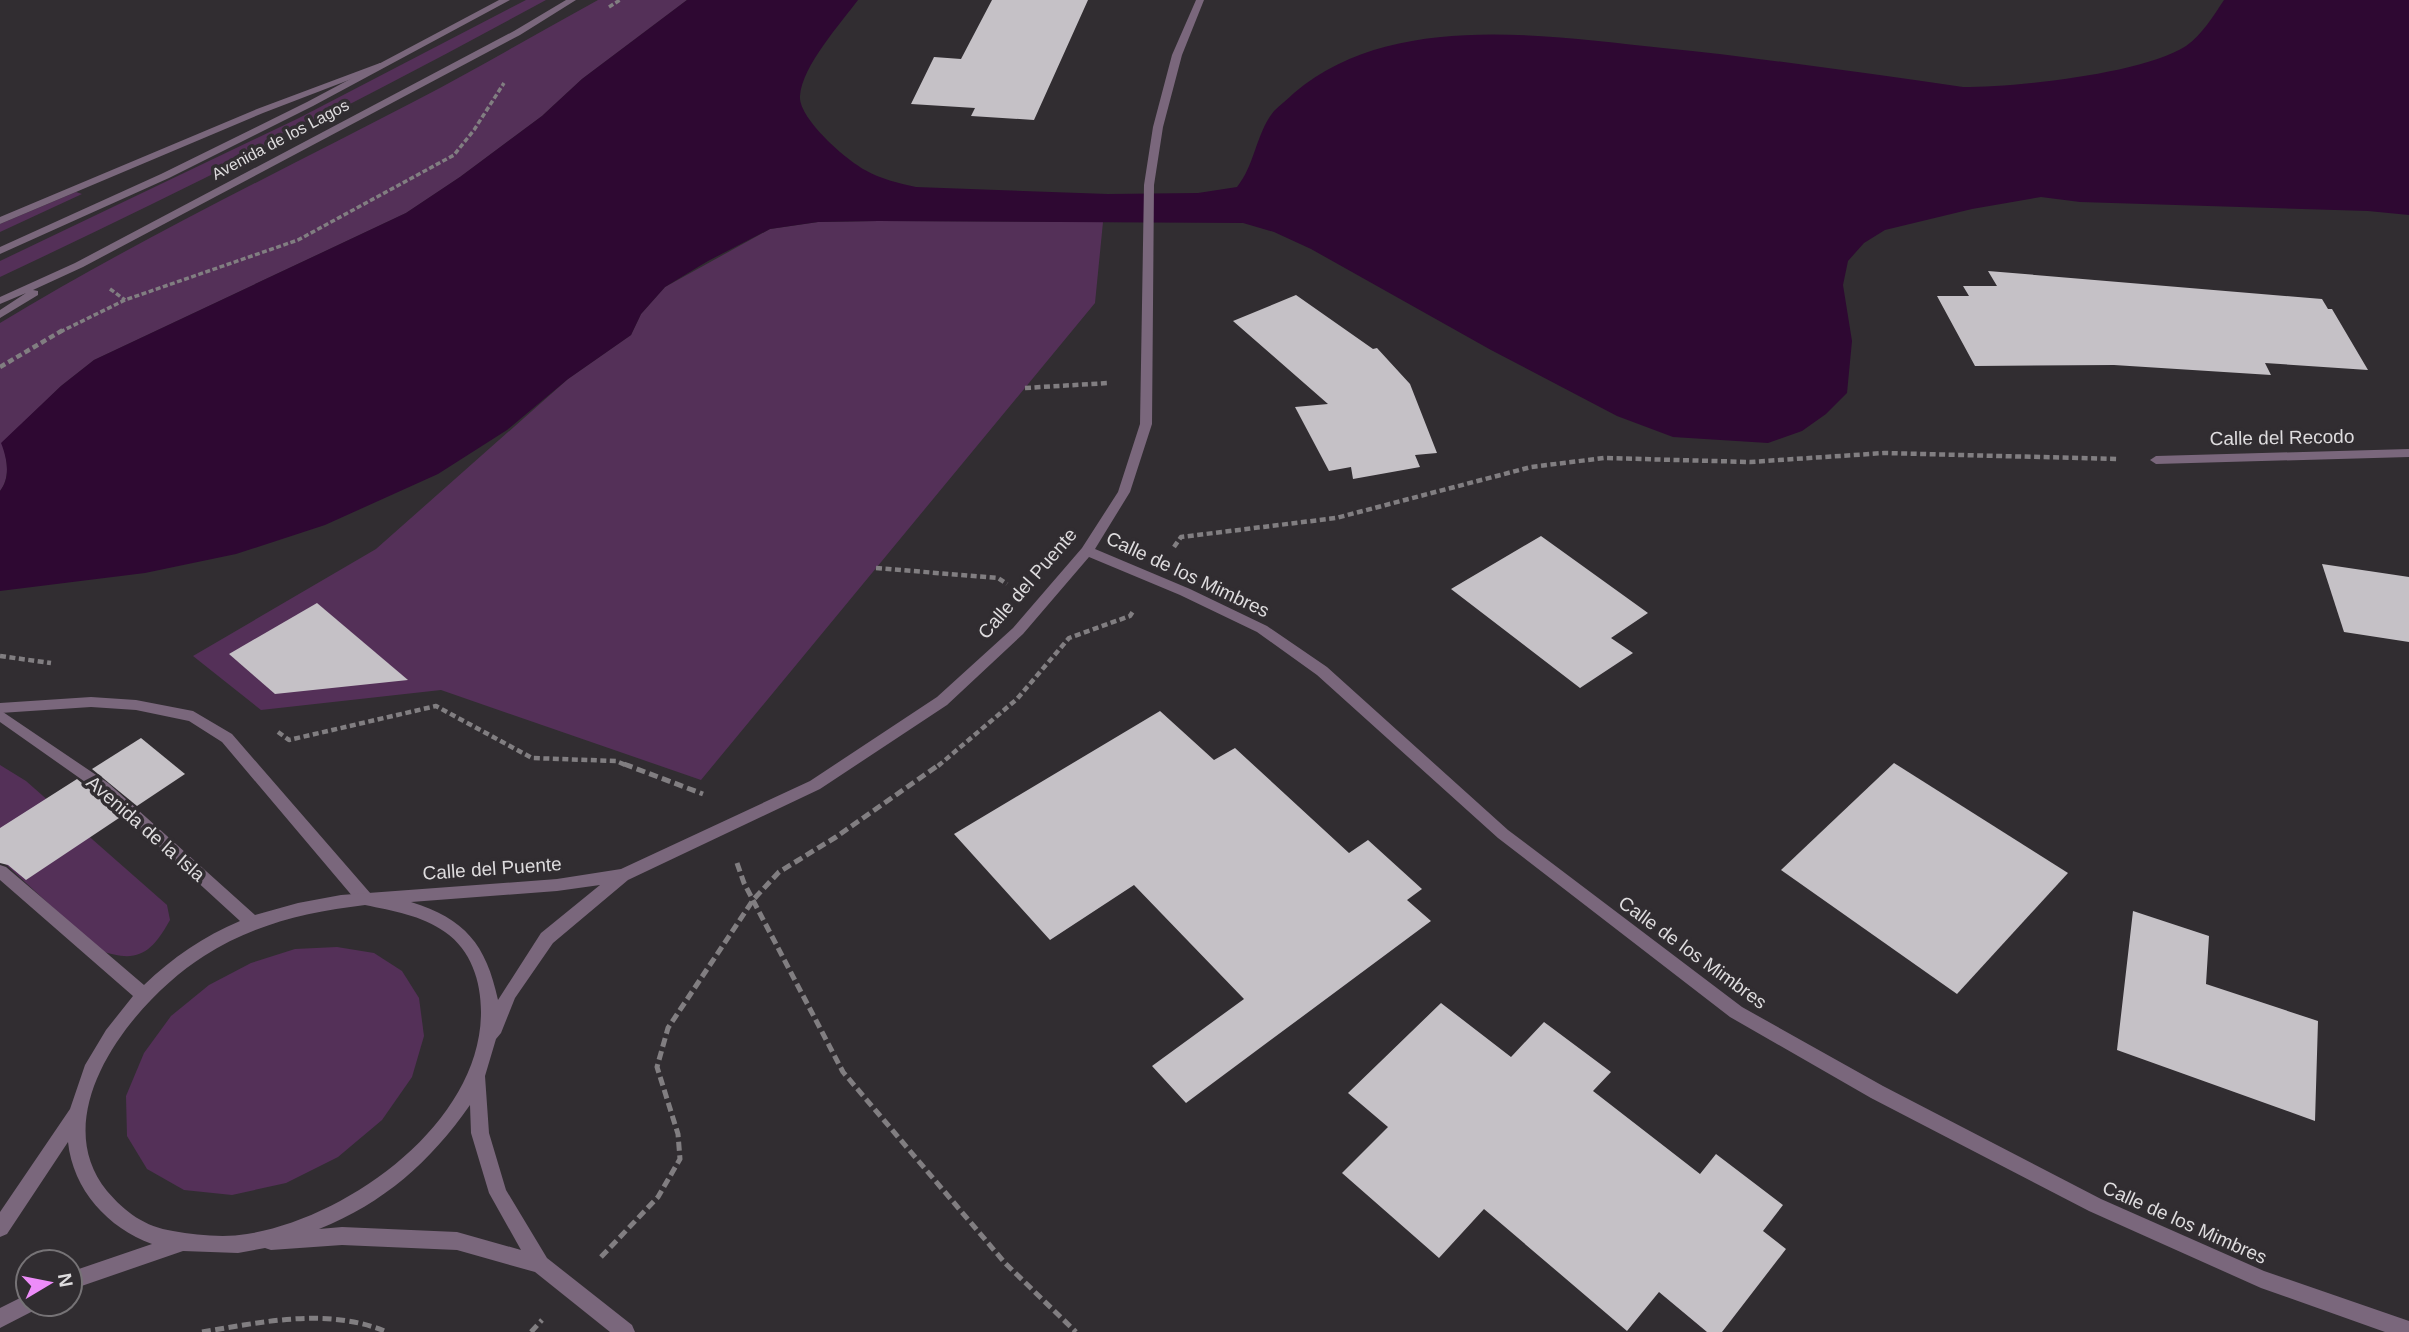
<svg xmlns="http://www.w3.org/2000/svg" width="2409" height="1332" viewBox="0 0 2409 1332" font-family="Helvetica,sans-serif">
<rect width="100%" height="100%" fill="#312d31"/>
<g fill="#543058">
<path d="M526,0H546C366,98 185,190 0,277V261L299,118Z"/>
<path d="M598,0H687L582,79L542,116L460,177L406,213L94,360L61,386L2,443C7,458 11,477 0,491V323C135,241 277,173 417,100C478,68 538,33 598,0Z"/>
<polygon points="76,192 82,194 0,232 0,224"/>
<polygon points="878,221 1103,222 1095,303 701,780 441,690 261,710 193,656 376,549 568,379 631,335 641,314 665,287 770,229 818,222"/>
<path d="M0,765L26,781L167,905L170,920C151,954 137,964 99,950L0,859Z"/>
<polygon points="337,947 374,953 402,971 419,998 424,1036 412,1077 382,1120 338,1157 286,1183 232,1195 184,1190 147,1169 127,1136 126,1096 144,1053 171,1016 209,985 251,963 295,949"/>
</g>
<path fill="#2e0832" d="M687,0H858C841,23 802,66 800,96C798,118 846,160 865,170C881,179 898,183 916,187L1108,194L1198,193L1237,187C1255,165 1256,133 1274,111C1280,105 1288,99 1294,93C1392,10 1546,36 1663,48C1763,58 1863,73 1963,87C2017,87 2142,74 2186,46C2202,35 2214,15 2224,0H2409V215L2368,211L2080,202L2041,197L1972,209L1885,230L1864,243L1848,261L1843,285L1852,341L1847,393L1826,414L1802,431L1768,443L1673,437L1617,416L1491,350L1311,249L1274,232L1243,223L878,221L818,222L770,229L708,261L665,287L641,314L631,335L568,379L507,430L438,474L325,525L236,554L145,573L0,591V491C11,477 7,458 1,443L61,386L94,360L406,213L460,177L542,116L582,79Z"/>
<g fill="#c5c1c6">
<polygon points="992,0 1088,0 1034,120 971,116 975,108 911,104 934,57 961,59"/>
<polygon points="1988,271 2322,299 2328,309 2332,309 2368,370 2265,363 2271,375 2114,365 1975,366 1937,296 1969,296 1963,286 1997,286"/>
<polygon points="1296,295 1373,349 1377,348 1410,384 1437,453 1415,455 1420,467 1353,479 1351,467 1329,471 1295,407 1328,404 1233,321"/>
<polygon points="1541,536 1648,613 1611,638 1633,653 1580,688 1451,589"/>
<polygon points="2322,564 2409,577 2409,642 2344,632"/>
<polygon points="317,603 408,680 275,694 229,654"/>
<polygon points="1160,711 1214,760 1235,748 1349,853 1368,840 1422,889 1407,900 1431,921 1186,1103 1152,1066 1244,999 1134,885 1050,940 954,834"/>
<polygon points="141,738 185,774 137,806 92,769"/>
<polygon points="1894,763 2068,873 1957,994 1781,870"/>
<polygon points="77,779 122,816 26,880 8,865 0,863 0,828"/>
<polygon points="2133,911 2209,936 2206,984 2318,1021 2315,1121 2117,1050"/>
<polygon points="1441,1003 1511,1057 1544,1022 1611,1072 1593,1091 1700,1174 1716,1154 1783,1205 1763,1231 1786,1249 1722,1332 1707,1332 1659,1292 1627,1331 1484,1209 1439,1258 1342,1173 1388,1127 1348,1093"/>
</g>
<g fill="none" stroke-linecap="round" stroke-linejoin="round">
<g stroke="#817e81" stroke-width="3.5" stroke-dasharray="5 2.5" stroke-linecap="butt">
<polyline points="609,7 620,0"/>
<polyline points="110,289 125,300"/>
<polyline points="60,332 125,300 298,240 454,155 474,130 504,83"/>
</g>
<g stroke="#817e81" stroke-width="4.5" stroke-dasharray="6 3.5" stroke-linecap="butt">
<polyline points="0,367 63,330"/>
<polyline points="1025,388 1108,383"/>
<polyline points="1174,547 1181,537 1336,518 1531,467 1604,458 1750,462 1884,453 2117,459"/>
<polyline points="876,568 998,578 1007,584"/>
<polyline points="0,656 51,663"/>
<polyline points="278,732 289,740 436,706 532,758 616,761 628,766"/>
<polyline points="938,766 1017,699 1069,638 1130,616 1134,610"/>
</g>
<g stroke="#817e81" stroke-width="5" stroke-dasharray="9 4.5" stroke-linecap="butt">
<polyline points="624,764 703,794"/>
<polyline points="737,863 744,883 843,1072 1005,1263 1076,1332"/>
<polyline points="601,1257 658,1197 680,1159 678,1134 657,1067 668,1028 753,900 779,872 836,837 940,764"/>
<path d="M202,1332C263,1322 328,1307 387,1332"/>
<polyline points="531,1332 542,1320"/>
</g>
<polygon fill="#7a677c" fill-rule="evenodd" points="91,697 136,700 193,711 232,734 371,894 373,899 371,904 365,905 359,904 222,742 189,721 136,710 91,707 0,713 0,703"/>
<g fill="#7a677c" fill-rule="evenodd">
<path d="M1196,0H1204L1182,55L1163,127L1154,185L1152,424L1130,492L1095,549L1190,589L1267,626L1327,667L1508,830L1742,1007L1883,1086L2101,1199L2264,1271L2409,1321V1332H2385L2261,1288L2089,1211L1871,1098L1730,1017L1498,838L1317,675L1257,632L1180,595L1089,557L1023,634L947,705L820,789L628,880L553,943L515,998L501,1033L496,1039L485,1076L489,1133L506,1190L547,1258L632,1325L635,1332H610L535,1272L457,1250L342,1245L271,1250L265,1248L238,1253L183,1251L70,1290V1272L152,1244C108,1228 73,1190 68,1142L7,1234L0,1237V1212L70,1109L85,1065L106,1030L133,996L0,880V865L6,867L144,985C172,958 204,936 240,921L98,791L0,722V710L108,783L255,915L298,903L341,895L557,879L621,869L810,781L937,697L1013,628L1082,548L1118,492L1140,424L1144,185L1153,127L1172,55ZM600,885L541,933L498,1000C486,944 465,919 411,902L557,891ZM365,905C393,911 421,915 445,932C471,950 481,981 481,1012C481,1123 348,1218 247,1234C224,1238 196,1235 173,1231C145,1227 125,1212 107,1191C43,1112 136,999 204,956C254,924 307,912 365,905ZM470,1105L471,1133L489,1193L521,1250L457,1232L342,1227L319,1229C384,1203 430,1162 470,1105Z"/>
<polygon points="380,63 388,65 263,113 0,224 0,217 257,109"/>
<polygon points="2409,449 2409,457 2156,464 2150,460 2156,456"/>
<polygon points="28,1294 28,1304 37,1304 35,1310 0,1328 0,1308"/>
</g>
<g fill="#7a677c" fill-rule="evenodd">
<polygon points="499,0 510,0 313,106 169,178 0,254 0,247 161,174 307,102"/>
<polygon points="566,0 576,0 520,35 83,267 33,290 38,291 38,295 0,318 0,310 26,293 0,304 0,297 75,263 514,31"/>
</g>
</g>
<g text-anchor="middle" stroke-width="7" stroke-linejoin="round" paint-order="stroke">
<g font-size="16" fill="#dedcde" stroke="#312d31">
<text transform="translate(280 139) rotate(-28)" y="6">Avenida de los Lagos</text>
</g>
<g font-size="19" fill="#dedcde" stroke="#312d31">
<text transform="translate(2282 437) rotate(-1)" y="7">Calle del Recodo</text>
<text transform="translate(1188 574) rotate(25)" y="7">Calle de los Mimbres</text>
<text transform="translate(1027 583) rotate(-49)" y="7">Calle del Puente</text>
<text transform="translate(146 828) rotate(41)" y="7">Avenida de la Isla</text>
<text transform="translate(492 868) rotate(-4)" y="7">Calle del Puente</text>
<text transform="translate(1693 952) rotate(36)" y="7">Calle de los Mimbres</text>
<text transform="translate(2185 1222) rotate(24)" y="7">Calle de los Mimbres</text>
</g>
</g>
<g transform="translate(49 1283) rotate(80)"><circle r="33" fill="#312d31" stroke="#767376" stroke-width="2"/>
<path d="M0-5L12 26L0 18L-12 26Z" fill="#ed8cf9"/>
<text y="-10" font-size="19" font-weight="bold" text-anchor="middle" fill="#dedcde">N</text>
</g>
</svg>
